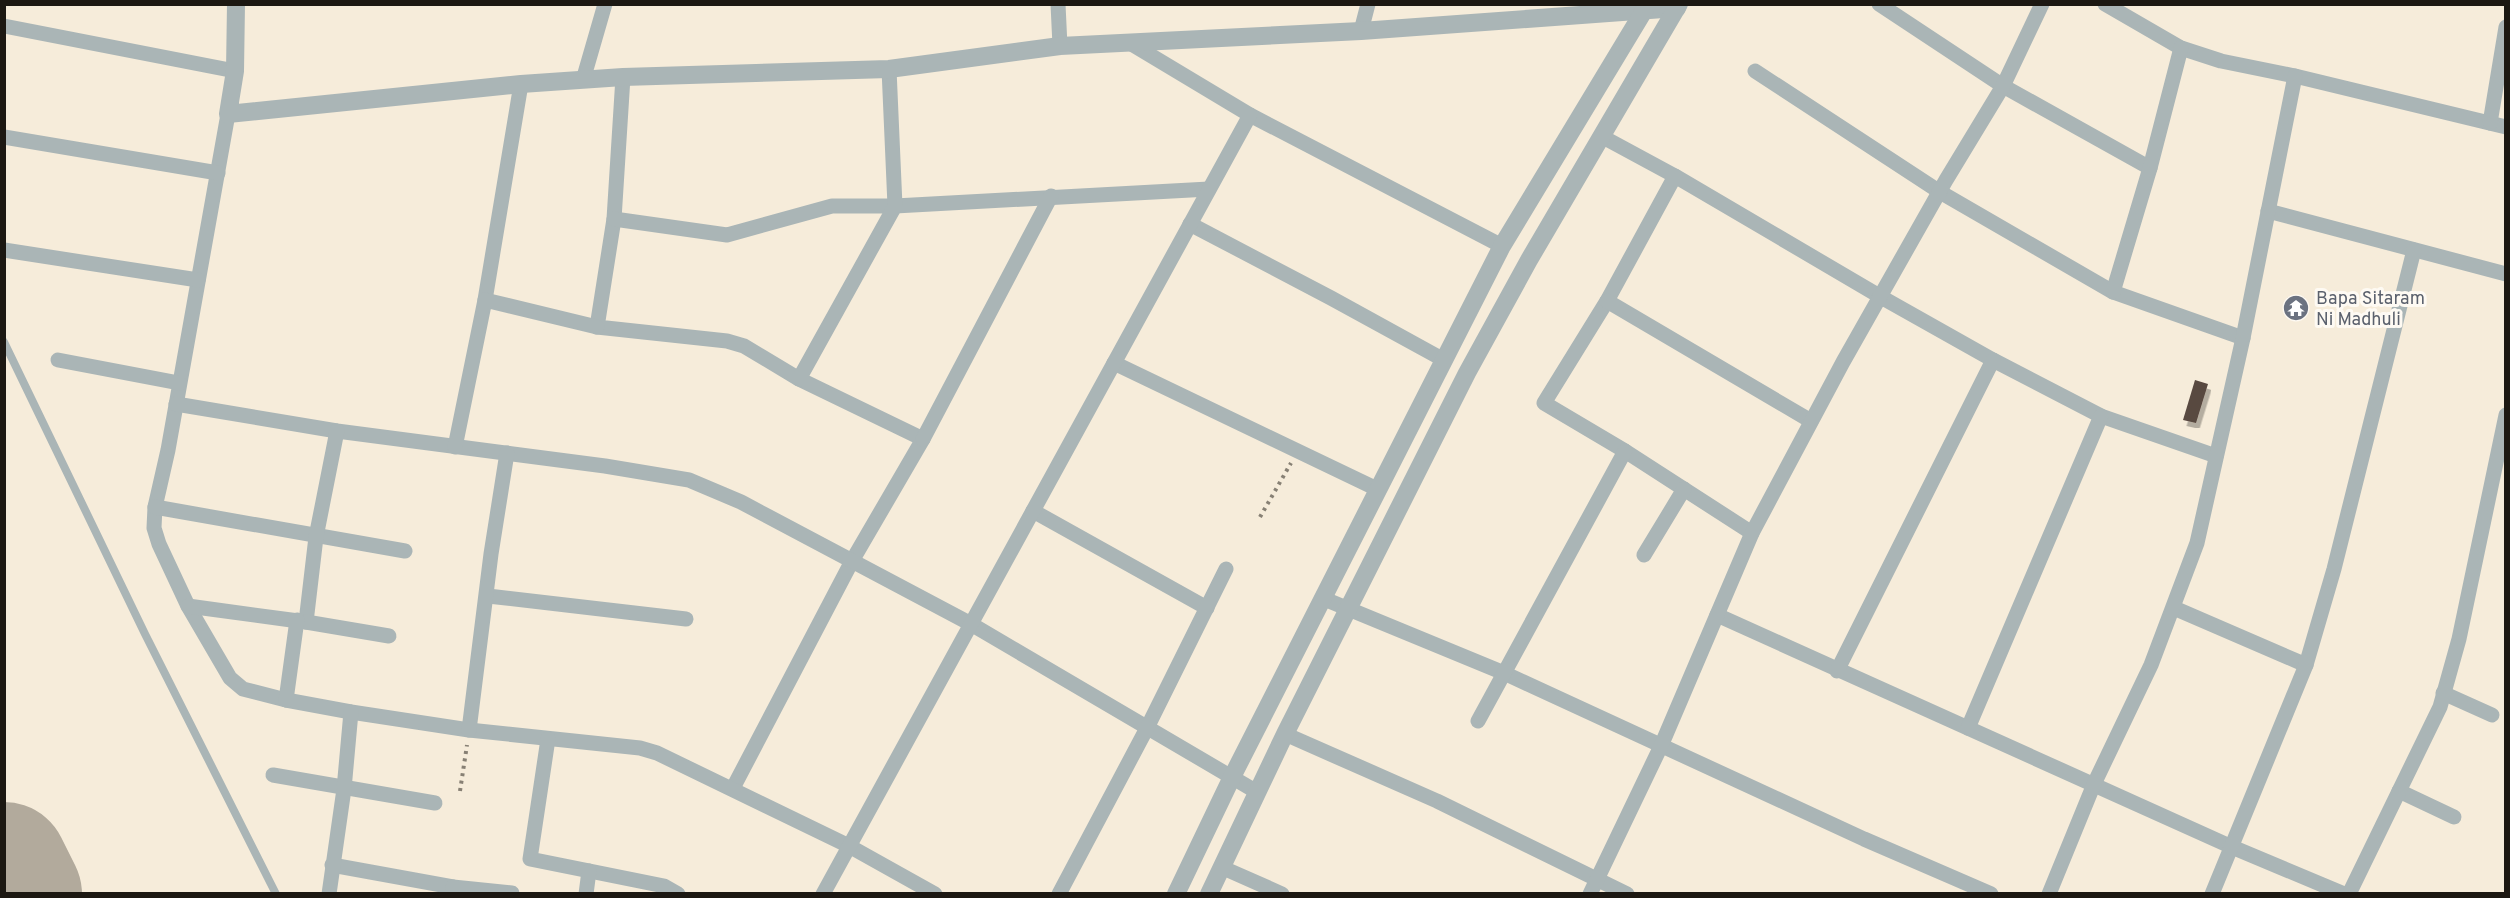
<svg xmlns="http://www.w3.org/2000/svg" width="2510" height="898" viewBox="0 0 2510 898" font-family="Overpass,sans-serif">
<defs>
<filter id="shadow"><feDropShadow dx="3.5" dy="6" stdDeviation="0" flood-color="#0004"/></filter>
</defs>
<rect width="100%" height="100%" fill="#f6ecda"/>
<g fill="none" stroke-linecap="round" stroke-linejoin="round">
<polyline stroke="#b2aa9c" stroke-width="128" points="4,866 18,894"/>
</g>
<polygon fill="#594840" filter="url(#shadow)" points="2195,380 2208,384 2196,423 2183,420"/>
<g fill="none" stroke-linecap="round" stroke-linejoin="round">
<g stroke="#878074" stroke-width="4" stroke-dasharray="3 4.5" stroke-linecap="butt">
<polyline points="1260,517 1291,463"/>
<polyline points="460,791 467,745"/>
</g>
<polyline stroke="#aab5b6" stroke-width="8" points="4,342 145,634 276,894"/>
<g stroke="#aab5b6" stroke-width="15">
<polyline points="1058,4 1060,46"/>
<polyline points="1879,4 2003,86 2150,168"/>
<polyline points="2105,4 2181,48 2221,61 2295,76 2506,127"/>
<polyline points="4,26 235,71"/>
<polyline points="1361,31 1368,4"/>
<polyline points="1755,71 1940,192 2113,292 2243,338"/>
<polyline points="623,77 614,219 597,327 727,341 744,346 799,379 923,439 852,561 733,788"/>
<polyline points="583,80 605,4"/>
<polyline points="228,114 168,450 155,507 154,528 159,544 188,606 230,678 243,689 286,700 351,712 469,730 640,748 657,753 849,846 935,894"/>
<polyline points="1250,115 1502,246"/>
<polyline points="2490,123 2506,27"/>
<polyline points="1601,136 1675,176 1881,297 1993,360 2101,416 2216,456"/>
<polyline points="4,137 218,173"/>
<polyline points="1675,176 1607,301 1544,403 1625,451 1752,533"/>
<polyline points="2268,211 2506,274"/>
<polyline points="614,219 727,235 832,206 895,206 1209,189"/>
<polyline points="1190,224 1331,298 1444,360"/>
<polyline points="4,250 198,280"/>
<polyline points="2113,292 2150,168 2181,48"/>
<polyline points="485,300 521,84"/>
<polyline points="1607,301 1811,421"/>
<polyline points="58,360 179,383"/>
<polyline points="1114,363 1377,489"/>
<polyline points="799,379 895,206 889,69"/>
<polyline points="176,404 337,431 605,466 689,480 741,502 971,624 1257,792"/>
<polyline points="923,439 1051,196"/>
<polyline points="455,447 485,300 597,327"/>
<polyline points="155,507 405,551"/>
<polyline points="1033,511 1207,608"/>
<polyline points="1644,555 1684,489"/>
<polyline points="488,596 686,619"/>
<polyline points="1322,598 1504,673 1864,839 1991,894"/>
<polyline points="188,606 306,622 316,537 337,431"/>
<polyline points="2174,608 2306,665"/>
<polyline points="1717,615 2232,847 2344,894"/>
<polyline points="306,622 389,636"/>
<polyline points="1837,671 1993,360"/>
<polyline points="2443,693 2492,715"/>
<polyline points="286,700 297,620"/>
<polyline points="1478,721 1625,451"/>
<polyline points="1968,728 2101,416"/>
<polyline points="469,730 491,554 507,453"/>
<polyline points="1285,734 1437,801 1627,894"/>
<polyline points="548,739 530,859 664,886 678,894"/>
<polyline points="273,775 435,803"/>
<polyline points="2399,791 2454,817"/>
<polyline points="332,865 453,887 453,894"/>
<polyline points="1221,867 1282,894"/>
<polyline points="453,887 512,893"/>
<polyline points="329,894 344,789 351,712"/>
<polyline points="586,894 589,871"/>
<polyline points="823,894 1250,115 1130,43"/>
<polyline points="1059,894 1147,728 1226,569"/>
<polyline points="1590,894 1661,746 1752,533 1843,362 1946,180 2003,86 2042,4"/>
<polyline points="2049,894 2094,784 2151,665 2197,543 2243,338 2295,76"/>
<polyline points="2212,894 2306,665 2334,569 2414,250"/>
<polyline points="2349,894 2440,707 2459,639 2506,415"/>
</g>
<g stroke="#aab5b6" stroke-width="18">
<polyline points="236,4 235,71 228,114 521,84 623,77 889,69 1060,46 1361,31 1677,8"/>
<polyline points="1176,894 1232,777 1502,246 1648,4"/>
<polyline points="1209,894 1285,734 1467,373 1529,260 1679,4"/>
</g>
</g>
<defs>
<g id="temple-disc" transform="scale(1.35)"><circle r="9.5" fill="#6b7280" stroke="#fefaf3"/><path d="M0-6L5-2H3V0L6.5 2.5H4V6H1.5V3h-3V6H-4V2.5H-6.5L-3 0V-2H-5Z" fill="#fff"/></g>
</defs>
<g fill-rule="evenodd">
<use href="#temple-disc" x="2296" y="308"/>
</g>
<g text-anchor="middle" stroke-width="6" stroke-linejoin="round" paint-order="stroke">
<g font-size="18" fill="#5b616d" stroke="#fefaf3" text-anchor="start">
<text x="2316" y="304">Bapa Sitaram<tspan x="2316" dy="21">Ni Madhuli</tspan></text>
</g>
</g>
<rect width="2510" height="898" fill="none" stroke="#1c1812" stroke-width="12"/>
</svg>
